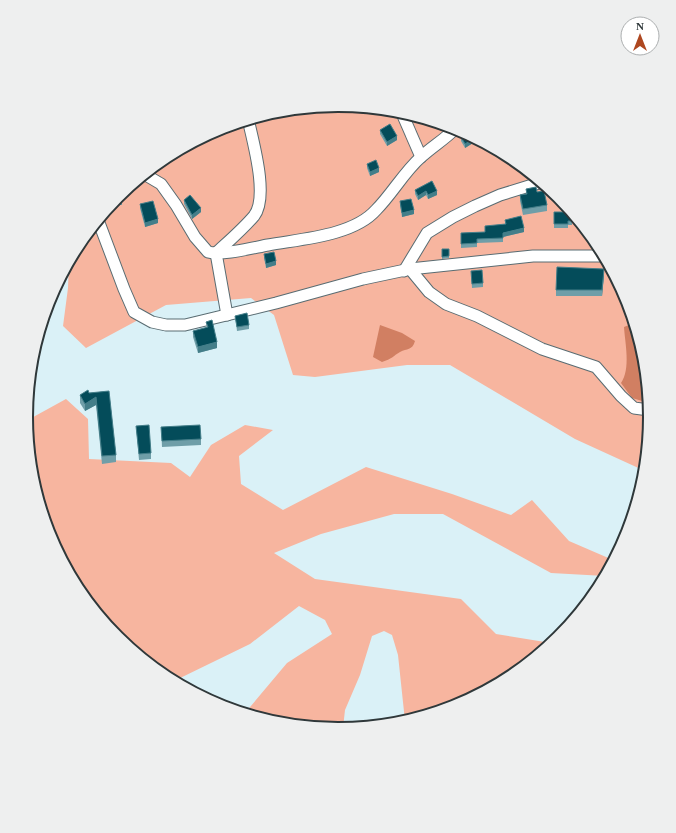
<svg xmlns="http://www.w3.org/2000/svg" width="676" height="833" viewBox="0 0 676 833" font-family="'Times New Roman',serif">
<rect width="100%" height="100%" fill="#daf1f7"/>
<g fill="#f7b59f">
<polygon points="338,105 399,111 458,128 512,157 559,196 598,243 626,297 644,356 650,417 645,471 575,439 450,365 407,365 315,377 293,375 274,315 251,298 166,305 86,348 63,326 68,288 69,262 79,243 118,196 165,157 219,128 277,110"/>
<polygon points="66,399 88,419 89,459 171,463 190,477 211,445 245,425 273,430 239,456 241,484 283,510 366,467 452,494 511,515 532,500 569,541 613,560 605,576 551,573 443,514 394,514 321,534 274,553 315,579 461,599 496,634 551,643 511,676 457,705 405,721 398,655 392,635 384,631 372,636 360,675 345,710 343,728 277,722 245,713 287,663 332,634 325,620 299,606 250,644 174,681 164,676 117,637 78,590 50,536 32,477 26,421"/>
</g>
<g fill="#d17f62">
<path d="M634,323L644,356L649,403L632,398L621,383C631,369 625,343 624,327Z"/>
<path d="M380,325L402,333L415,341C412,351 407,348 400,352C393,356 392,359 382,362L373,357Z"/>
</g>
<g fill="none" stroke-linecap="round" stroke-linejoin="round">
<g stroke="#596c72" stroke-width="13">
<g id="minor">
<polyline points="401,111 421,157"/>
<path d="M144,174L161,184L176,205L195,237L208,252C222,256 252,248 268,245C300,239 353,236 376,210C392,194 404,172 421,157C433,146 444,140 456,128"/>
<polyline points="98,220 124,289 134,312 152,322 166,325 185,325 276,303 363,279 410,269 533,256 604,256"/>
<path d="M216,253C229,241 243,229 254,216C269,197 253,142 248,119"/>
<polyline points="216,253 227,315"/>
<polyline points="410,269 429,292 446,304 477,316 542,349 596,367 621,396 634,408 649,410"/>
<polyline points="404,271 427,233 453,217 475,206 500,195 542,182"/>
</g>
</g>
<use href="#minor" stroke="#fff" stroke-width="11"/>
</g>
<g fill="#6f9ea8">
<polygon points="380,130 397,140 387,146 380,134"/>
<polygon points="461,137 473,143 465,148 461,141"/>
<polygon points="367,164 379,172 370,176 367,168"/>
<polygon points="432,181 437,195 428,199 426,195 418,200 415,194 415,190"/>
<polygon points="526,189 537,192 547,205 547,211 523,215 520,201 520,195 526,194"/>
<polygon points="118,196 122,201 122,205 110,205"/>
<polygon points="184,200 201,212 192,219 184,204"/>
<polygon points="400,201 414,214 402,217 400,205"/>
<polygon points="140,204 158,223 145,227 140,208"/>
<polygon points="554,212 565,214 572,214 572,225 568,225 568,228 554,228"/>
<polygon points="505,220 524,232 503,237 503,242 477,243 477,247 461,248 461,233 485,232 505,224"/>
<polygon points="442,249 449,249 449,258 442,259"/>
<polygon points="264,254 276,265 266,268 264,258"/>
<polygon points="471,275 483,283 483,287 472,288"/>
<polygon points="604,275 602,296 556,296 556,290"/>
<polygon points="235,316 249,325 249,329 237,331"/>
<polygon points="206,322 217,348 198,353 193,337 193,331 207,328"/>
<polygon points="109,391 116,455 116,462 102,464 96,405 85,411 80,403 80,395 89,393"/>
<polygon points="136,426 151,453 151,459 139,460"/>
<polygon points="161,427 201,439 201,445 162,447"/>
</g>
<g fill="#447e89">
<polygon points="397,136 397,140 387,146 387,142"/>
<polygon points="473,139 473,143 465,148 465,144"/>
<polygon points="379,168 379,172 370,176 370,172"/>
<polygon points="426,191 426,195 418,200 418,196"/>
<polygon points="437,191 437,195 428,199 428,195"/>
<polygon points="201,208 201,212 192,219 192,215"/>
<polygon points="414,210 414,214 402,217 402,213"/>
<polygon points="158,219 158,223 145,227 145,223"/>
<polygon points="524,228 524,232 503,237 503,233"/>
<polygon points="276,261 276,265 266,268 266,264"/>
<polygon points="604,269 604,275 602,296 602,290"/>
<polygon points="217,342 217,348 198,353 198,347"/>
<polygon points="96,397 96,405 85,411 85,404"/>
</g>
<g fill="#044c5a" stroke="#447e89">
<polygon points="390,124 397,136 387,142 380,130"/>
<polygon points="467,134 472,136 473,139 465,144 461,137"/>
<polygon points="376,160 379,168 370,172 367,164"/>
<polygon points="432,181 437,191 428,195 426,191 418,196 415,190"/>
<polygon points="536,187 537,192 544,191 547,205 523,209 520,195 527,194 526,189"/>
<polygon points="121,193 122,201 113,201"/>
<polygon points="190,195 201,208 192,215 184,200"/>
<polygon points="411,199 414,210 402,213 400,201"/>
<polygon points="153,201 158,219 145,223 140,204"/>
<polygon points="554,212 565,212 565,214 572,214 572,221 568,221 568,224 554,224"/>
<polygon points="521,216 524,228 503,233 503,238 477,239 477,243 461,244 461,233 485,232 485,226 506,224 505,220"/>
<polygon points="442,249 449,249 449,256 442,257"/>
<polygon points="274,252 276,261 266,264 264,254"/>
<polygon points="557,267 604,269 602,290 556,290"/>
<polygon points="482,270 483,283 472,284 471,271"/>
<polygon points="247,313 249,325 237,327 235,316"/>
<polygon points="212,320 217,342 198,347 193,331 208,327 206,322"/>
<polygon points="88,390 89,393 109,391 116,455 102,456 96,397 85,404 80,395"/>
<polygon points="149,425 151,453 139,454 136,426"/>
<polygon points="200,425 201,439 162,441 161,427"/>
</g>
<path d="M0 0H676V833H0ZM33 417a305 305 0 1 1 610 0a305 305 0 1 1-610 0Z" fill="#eeefef" fill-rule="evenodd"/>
<path fill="none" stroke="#2f383a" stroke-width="2" d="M33 417a305 305 0 1 1 610 0a305 305 0 1 1-610 0Z"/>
<g transform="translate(640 36)"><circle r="19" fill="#ffffff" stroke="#acafb0"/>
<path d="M0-3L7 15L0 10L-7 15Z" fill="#ae4720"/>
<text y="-6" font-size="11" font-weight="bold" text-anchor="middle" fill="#2f383a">N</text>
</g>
</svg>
